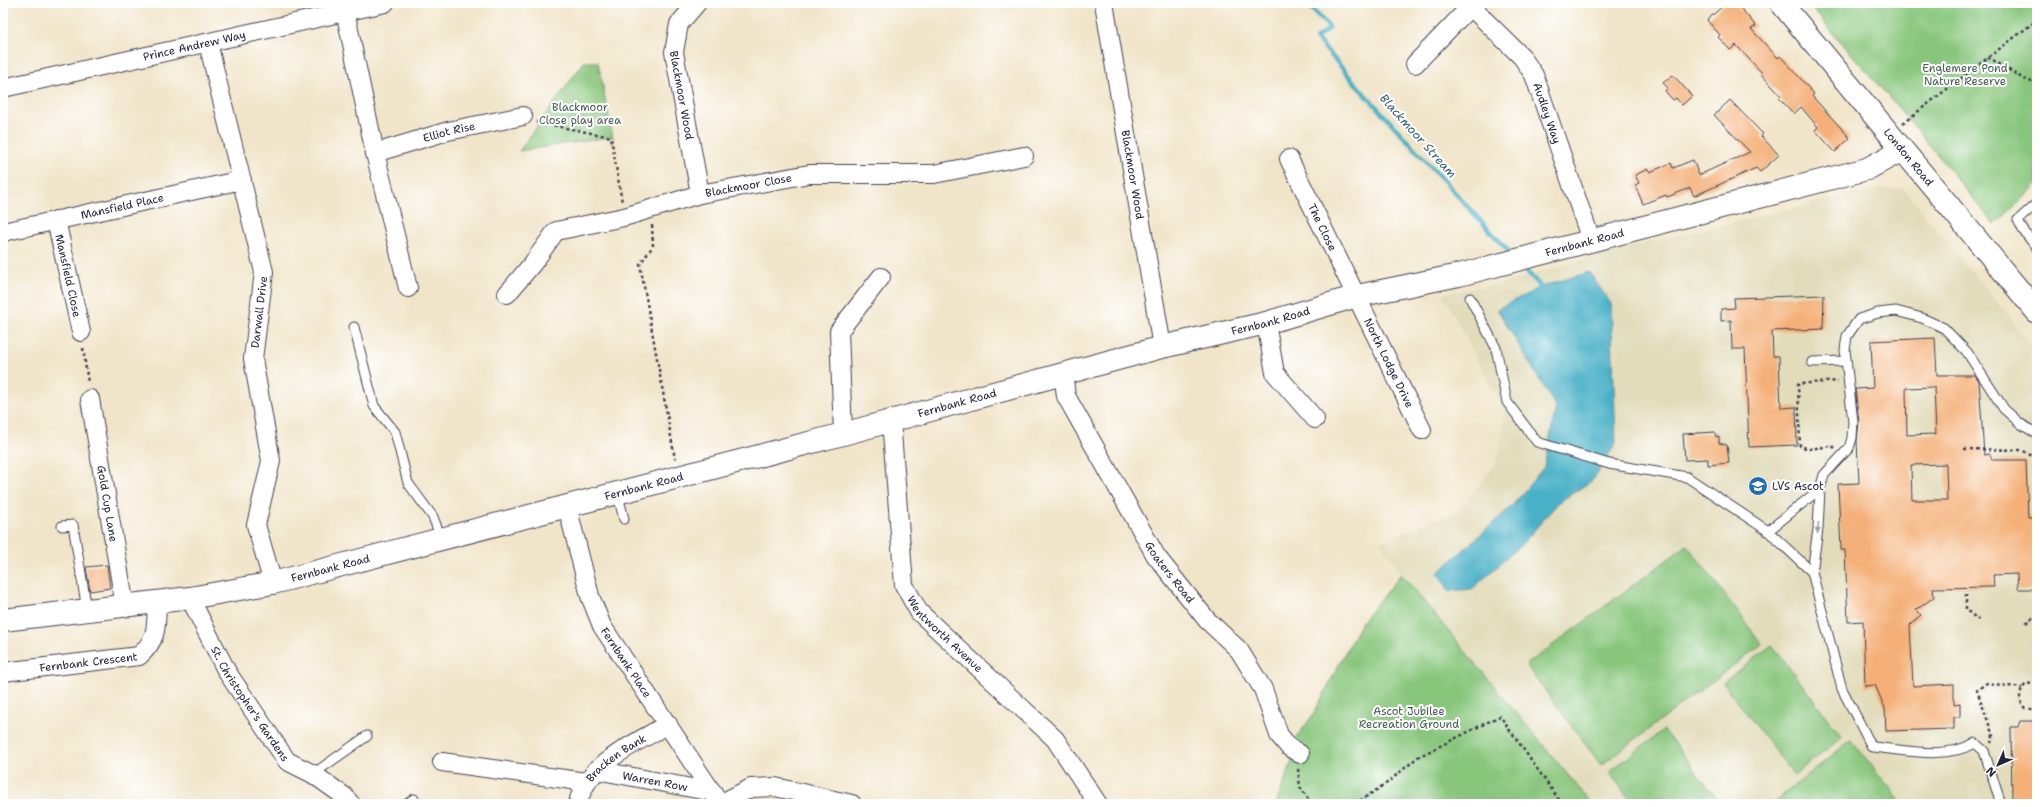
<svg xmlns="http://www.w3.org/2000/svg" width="2040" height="807" viewBox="0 0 2040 807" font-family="'Shantell Sans',sans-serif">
<rect width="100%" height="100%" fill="#fff"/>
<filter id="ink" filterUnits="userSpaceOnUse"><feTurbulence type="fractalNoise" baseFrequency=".025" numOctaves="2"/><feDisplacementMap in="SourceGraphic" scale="8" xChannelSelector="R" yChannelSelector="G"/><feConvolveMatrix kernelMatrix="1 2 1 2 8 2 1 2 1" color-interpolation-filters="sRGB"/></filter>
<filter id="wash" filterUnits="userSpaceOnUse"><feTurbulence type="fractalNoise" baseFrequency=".012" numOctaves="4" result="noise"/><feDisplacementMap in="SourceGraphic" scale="16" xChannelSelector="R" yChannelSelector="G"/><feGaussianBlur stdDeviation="0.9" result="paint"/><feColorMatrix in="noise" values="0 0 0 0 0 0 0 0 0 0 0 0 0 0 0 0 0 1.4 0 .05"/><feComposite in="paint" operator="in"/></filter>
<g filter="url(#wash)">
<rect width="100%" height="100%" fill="#f1e5c9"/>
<polygon fill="#e2dcba" points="1903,188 2037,351 2037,804 1592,804 1401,574 1380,542 1461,509 1496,463 1500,449 1505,414 1443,294 1504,283 1605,253 1870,190"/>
<g fill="#88c67c" stroke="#55745c">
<polygon points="1807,3 2037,3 2037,184 1995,225 1908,119"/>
<polygon points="584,62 598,62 613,138 611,137 519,151"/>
<polygon points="1687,545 1762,644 1601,765 1526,665"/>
<polygon points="1401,574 1592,804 1276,804 1292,761 1289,747 1313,715 1360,624"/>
<polygon points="1772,645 1842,737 1794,775 1723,683"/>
<polygon points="1664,730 1721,804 1633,804 1609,772"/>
<polygon points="1851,740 1903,804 1772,804"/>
</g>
<polygon fill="#49b1c7" stroke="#366a81" points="1589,272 1611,304 1616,443 1593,480 1559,502 1520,546 1472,589 1449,591 1438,573 1513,505 1544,467 1556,407 1497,309 1541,287"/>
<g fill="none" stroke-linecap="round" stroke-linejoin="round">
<g stroke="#49b1c7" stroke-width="4.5">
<polyline points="1306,3 1330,28 1316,38 1362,91 1512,255"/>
<polyline points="1522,266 1541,287"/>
</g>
</g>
<g id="blocks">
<g fill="#f4b078" fill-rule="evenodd">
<polygon points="1726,3 1736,3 1756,26 1751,29 1778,58 1780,56 1793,70 1814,94 1812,96 1850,138 1835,152 1815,130 1818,127 1801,107 1794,114 1779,98 1781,96 1761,74 1762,73 1736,45 1730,50 1718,37 1720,35 1707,20"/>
<polygon points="1673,75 1692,96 1682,105 1676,98 1673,100 1665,91 1668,88 1663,83"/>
<polygon points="1730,100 1763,134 1761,136 1779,155 1760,172 1756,168 1694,196 1690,188 1667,197 1666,195 1643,204 1635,185 1639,183 1635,175 1648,169 1650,172 1671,163 1673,168 1693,160 1699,175 1750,152 1714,115"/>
<polygon points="1824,295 1823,329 1772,331 1773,356 1779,356 1781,408 1796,407 1797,445 1749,447 1745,349 1732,349 1731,320 1721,321 1721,309 1735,308 1734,298"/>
<path d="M1935,338L1937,375H1975L1979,381L1984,455L1990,454L1992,460H2026L2028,517H2037V589H2018L2017,574L1993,575L1994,587L1933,588L1934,597L1916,610L1921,615L1910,625L1913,686L1954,684V704L1960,703V717H1954V729L1886,731L1885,708L1875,685L1865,686L1863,621L1848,622L1845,550H1841L1838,484L1859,483L1857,441L1859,421L1855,389L1873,388L1871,341ZM1934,387L1936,434L1907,435L1906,388ZM1946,464L1947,500H1912L1911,465Z"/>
<polygon points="1715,432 1716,437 1719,436 1719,443 1727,445 1729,463 1708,465 1708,459 1685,460 1683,434"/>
<polygon points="107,565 110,588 90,591 86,567"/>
<polygon points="2020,721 2033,721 2033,725 2037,725 2037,804 2012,804 2011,727 2018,727"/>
</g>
</g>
</g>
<g filter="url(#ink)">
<use href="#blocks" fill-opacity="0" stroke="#413f50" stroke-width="1"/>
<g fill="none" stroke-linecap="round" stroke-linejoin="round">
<g stroke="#413f50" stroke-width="11">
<g id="service">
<polyline points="2037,203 2018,220 2023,230 2037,248"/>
<polyline points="1470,298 1496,348 1507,402 1537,442 1609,464 1687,477 1768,531 1812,572"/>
<polyline points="354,327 374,406 395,432 408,483 433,517 441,538"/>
<polyline points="1812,362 1846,361"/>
<polyline points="617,492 624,519"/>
<polyline points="62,526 73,525 87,610"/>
<polyline points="1768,531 1820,489"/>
<polyline points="313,774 367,736"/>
<polyline points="407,804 414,799"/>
<path d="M2001,804L1984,751L1975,743C1945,760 1905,750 1872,747L1842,689L1812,572L1818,529L1820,489L1824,475L1849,448L1852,438L1853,422L1845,350L1847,336L1859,319L1878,313L1896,311L1922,318L1944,328L1967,352L2004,409L2021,424L2037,434"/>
</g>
</g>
<g stroke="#413f50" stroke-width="20">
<g id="minor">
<path id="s1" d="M697,3L679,24L674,52L700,194"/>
<path id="s2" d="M1104,3L1162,347"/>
<path id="s3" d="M1467,3L1522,57L1534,75L1591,240"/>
<polyline points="345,11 375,153 408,288"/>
<polyline points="208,43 264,272 253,359 271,461 256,525 273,583"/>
<polyline points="1415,64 1470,7"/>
<path id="s4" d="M3,88L385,3"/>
<path id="s5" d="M375,153L448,131L523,116"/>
<path id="s6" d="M1289,159L1422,430"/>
<path id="s7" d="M56,220L81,332"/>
<path id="s8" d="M3,232L242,180"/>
<path id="s9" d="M507,294L533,263L556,231L624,217L700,194L809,174H934L1024,156"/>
<polyline points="1266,323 1275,373 1315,419"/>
<path id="s10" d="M1063,373L1066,396L1156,556L1207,620L1239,650L1263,689L1279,735L1289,747L1300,754"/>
<path id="s11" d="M90,399L125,607"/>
<path id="s12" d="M891,420L904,585L919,612L1055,739L1098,804"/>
<polyline points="843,434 839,331 881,277"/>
<path id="s13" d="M567,506L590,596L602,626L720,804"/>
<path id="s14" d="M190,598L227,672L287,761L313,774L344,796L351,804"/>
<path id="s15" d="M3,672L139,656C158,639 156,627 157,603"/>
<polyline points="442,762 586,782"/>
<path id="s16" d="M596,770L713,792"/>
<path id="s17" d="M578,804C585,764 637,743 668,724"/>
<polyline points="720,804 751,788 775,787 852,804"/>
</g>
</g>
<g stroke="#413f50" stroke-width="24">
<g id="tertiary">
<path id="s18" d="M3,620L190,598L273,583L843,434L1162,347L1266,323L1357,296L1459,275L1867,169L1902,150"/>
</g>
</g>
<g stroke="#413f50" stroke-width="24">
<g id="primary">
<path id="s19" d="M1781,3L2037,312"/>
</g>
</g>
<g stroke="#413f50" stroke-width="2.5" stroke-dasharray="3 3" stroke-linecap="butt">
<polyline points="1988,57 2022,78 2037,84"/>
<polyline points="536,122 611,137 622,202"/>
<polyline points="1903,123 2037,20"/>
<polyline points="652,225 653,246 640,264 675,459"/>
<polyline points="83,348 88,383"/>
<polyline points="1835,448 1832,446 1809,449 1800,446 1798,384 1838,381"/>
<polyline points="1964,449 2022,450 2037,459"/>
<polyline points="1966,594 1966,610 1980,621"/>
<polyline points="2026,623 2037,614"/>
<path d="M2037,683L2026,684C2018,692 2018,701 2026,708L2037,710"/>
<polyline points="1991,743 1993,736 1977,690 1987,683 2022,688"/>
<polyline points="1298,769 1300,787 1312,804"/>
<polyline points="1355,804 1387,783 1418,757 1500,716 1562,804"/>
</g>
<use href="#service" stroke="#fff" stroke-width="9"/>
<use href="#minor" stroke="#fff" stroke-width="18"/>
<use href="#tertiary" stroke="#fff" stroke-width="22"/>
<use href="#primary" stroke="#fff" stroke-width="22"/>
</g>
<defs><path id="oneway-solid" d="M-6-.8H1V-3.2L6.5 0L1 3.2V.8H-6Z"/></defs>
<use fill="#9c9ca7" href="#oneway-solid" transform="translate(1818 528) rotate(95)"/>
</g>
<defs>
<g id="school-disc" transform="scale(1)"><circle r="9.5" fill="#1f6fb2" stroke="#fff"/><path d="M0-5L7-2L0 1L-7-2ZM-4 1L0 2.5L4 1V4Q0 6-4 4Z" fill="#fff"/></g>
</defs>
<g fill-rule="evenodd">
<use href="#school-disc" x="1758" y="486"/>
</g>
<g text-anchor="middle" stroke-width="4" stroke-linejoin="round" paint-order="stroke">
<g font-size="11" fill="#22223b" stroke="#fff">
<text dy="4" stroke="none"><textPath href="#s4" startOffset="196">Prince Andrew Way</textPath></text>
<text dy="4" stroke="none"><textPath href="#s1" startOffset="100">Blackmoor Wood</textPath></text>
<text dy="4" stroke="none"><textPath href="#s3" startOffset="139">Audley Way</textPath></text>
<text dy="4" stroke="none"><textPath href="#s5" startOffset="77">Elliot Rise</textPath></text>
<text dy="4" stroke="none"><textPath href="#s19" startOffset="200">London Road</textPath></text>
<text dy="4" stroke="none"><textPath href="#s2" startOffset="174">Blackmoor Wood</textPath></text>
<text dy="4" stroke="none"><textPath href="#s9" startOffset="278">Blackmoor Close</textPath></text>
<text dy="4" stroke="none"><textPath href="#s8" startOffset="122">Mansfield Place</textPath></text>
<text dy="4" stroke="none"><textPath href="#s6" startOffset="76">The Close</textPath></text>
<text dy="4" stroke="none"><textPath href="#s18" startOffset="1628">Fernbank Road</textPath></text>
<text dy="4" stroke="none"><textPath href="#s7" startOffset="57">Mansfield Close</textPath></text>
<text transform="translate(259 312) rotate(-83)" y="4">Darwall Drive</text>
<text dy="4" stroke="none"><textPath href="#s18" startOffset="1304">Fernbank Road</textPath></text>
<text dy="4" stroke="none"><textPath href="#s6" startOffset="227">North Lodge Drive</textPath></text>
<text dy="4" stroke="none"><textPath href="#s18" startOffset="980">Fernbank Road</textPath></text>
<text dy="4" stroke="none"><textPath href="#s18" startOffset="656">Fernbank Road</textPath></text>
<text dy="4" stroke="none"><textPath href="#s11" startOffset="106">Gold Cup Lane</textPath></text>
<text dy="4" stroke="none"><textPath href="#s18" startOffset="332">Fernbank Road</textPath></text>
<text dy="4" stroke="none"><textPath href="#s10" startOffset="228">Goaters Road</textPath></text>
<text dy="4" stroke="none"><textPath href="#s12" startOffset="230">Wentworth Avenue</textPath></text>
<text dy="4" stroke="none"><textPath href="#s15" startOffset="86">Fernbank Crescent</textPath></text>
<text dy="4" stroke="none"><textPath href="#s13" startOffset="169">Fernbank Place</textPath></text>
<text dy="4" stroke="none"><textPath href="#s14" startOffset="122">St. Christopher's Gardens</textPath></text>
<text dy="4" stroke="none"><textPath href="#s17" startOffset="62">Bracken Bank</textPath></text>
<text dy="4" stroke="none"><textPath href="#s16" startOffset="60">Warren Row</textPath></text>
</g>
<g font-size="11" fill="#465b52" stroke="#fff">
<text x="1965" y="72">Englemere Pond<tspan x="1965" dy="13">Nature Reserve</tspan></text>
<text x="580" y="111">Blackmoor<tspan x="580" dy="13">Close play area</tspan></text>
<text x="1409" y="715">Ascot Jubilee<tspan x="1409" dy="13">Recreation Ground</tspan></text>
</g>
<g font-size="11" fill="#22223b" stroke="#fff" text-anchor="start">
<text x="1772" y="490">LVS Ascot</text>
</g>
<g font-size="12" font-style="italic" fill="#34627a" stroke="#fff">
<text transform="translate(1418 136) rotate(48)" y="4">Blackmoor Stream</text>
</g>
</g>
<rect width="2040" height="807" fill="none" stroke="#fff" stroke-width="16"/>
<g transform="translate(1998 765) rotate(225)" stroke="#ffffff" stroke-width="3" paint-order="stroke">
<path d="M0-3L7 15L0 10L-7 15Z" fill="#22223b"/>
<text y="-6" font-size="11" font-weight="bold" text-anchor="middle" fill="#22223b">N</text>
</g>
</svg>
